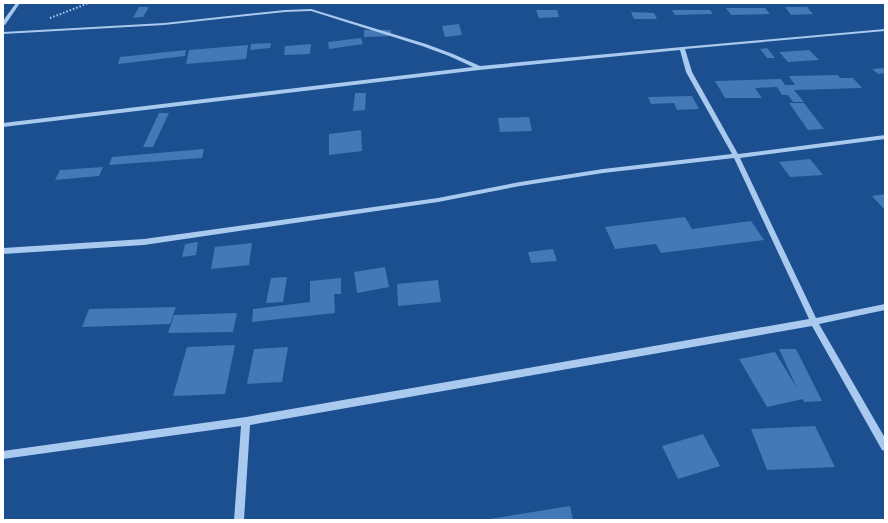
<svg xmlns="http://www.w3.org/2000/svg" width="888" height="523" viewBox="0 0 888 523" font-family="'PT Sans Narrow',sans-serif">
<rect width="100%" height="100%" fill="#1b4f8f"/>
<g fill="#4478b7">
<polygon points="139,7 149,7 143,17 133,18"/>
<polygon points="785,7 807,7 813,14 791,15"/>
<polygon points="726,8 765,8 770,14 731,15"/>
<polygon points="536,10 557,10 559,17 539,18"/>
<polygon points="672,10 710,10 713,14 675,15"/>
<polygon points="631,12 654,13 657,19 634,19"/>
<polygon points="459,24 462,35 445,37 442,26"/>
<polygon points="364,30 391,30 391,36 364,37"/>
<polygon points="361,38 363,44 329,49 328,42"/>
<polygon points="271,43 270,48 250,50 251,44"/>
<polygon points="311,44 310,54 284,55 285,46"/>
<polygon points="248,45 246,59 186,64 189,50"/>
<polygon points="767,48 775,58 767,58 760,49"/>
<polygon points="186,50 185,56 118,64 120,57"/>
<polygon points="809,50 819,60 788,62 779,52"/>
<polygon points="883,68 885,70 885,73 878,74 872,69"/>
<polygon points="838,75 840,78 853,78 862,88 794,90 804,102 793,102 788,95 782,95 777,87 755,88 762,98 725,98 715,81 781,79 785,85 795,85 789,76"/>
<polygon points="355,93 366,93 365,110 353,111"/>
<polygon points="692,96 699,109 677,110 674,103 651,104 648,97"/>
<polygon points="789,103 804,103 824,129 808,130"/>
<polygon points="159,113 169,113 153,147 143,147"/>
<polygon points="529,117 532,131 500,132 498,118"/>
<polygon points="361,130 362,151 329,155 329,134"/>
<polygon points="204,149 202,158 109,165 112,157"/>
<polygon points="810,159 823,175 790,177 779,162"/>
<polygon points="103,167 99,176 55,180 60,170"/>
<polygon points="885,194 885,209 884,209 872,196"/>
<polygon points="685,217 692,229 751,221 764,240 661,253 656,244 615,249 605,227"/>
<polygon points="198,242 196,255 182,257 185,244"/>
<polygon points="252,243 249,265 211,269 215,247"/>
<polygon points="553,249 557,261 531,263 528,252"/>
<polygon points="385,267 389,287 357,293 354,272"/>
<polygon points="287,277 283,302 266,303 271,278"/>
<polygon points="341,278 341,294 334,294 335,313 252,322 253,309 310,302 310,281"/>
<polygon points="438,280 441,302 398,306 397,284"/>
<polygon points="176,307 170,324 82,327 89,309"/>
<polygon points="237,313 233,332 168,333 174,315"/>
<polygon points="235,345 225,394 173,396 187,347"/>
<polygon points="288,347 282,382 247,384 254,349"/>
<polygon points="779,349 796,349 822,401 804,402 803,399 767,407 739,359 775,352 797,388"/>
<polygon points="815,426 835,467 767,470 751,429"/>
<polygon points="703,434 720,466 678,479 662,446"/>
<polygon points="570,506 573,520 489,520 489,519"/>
</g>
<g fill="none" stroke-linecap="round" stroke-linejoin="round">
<polyline stroke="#a9c9ee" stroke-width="2" stroke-dasharray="1.5 2" stroke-linecap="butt" points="50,18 89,3"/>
<g fill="#a9c9ee" fill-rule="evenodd">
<polygon points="16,3 20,3 5,25 3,25 3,21"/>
<polygon points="311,9 426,44 453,54 480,66 682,47 885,29 885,31 685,49 692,72 738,154 885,135 885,139 740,158 816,318 885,304 885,310 819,324 885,438 885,451 882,450 812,326 250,425 244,520 234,520 241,426 3,459 3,451 246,417 809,319 734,158 603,173 520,186 438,202 144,245 3,254 3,248 144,239 438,198 520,182 603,169 732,154 686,72 680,50 479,70 3,127 3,123 473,67 449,56 422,46 311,11 285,12 164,25 3,34 3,32 164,23 285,10"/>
</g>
</g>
<rect width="888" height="523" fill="none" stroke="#ffffff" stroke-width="8"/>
</svg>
